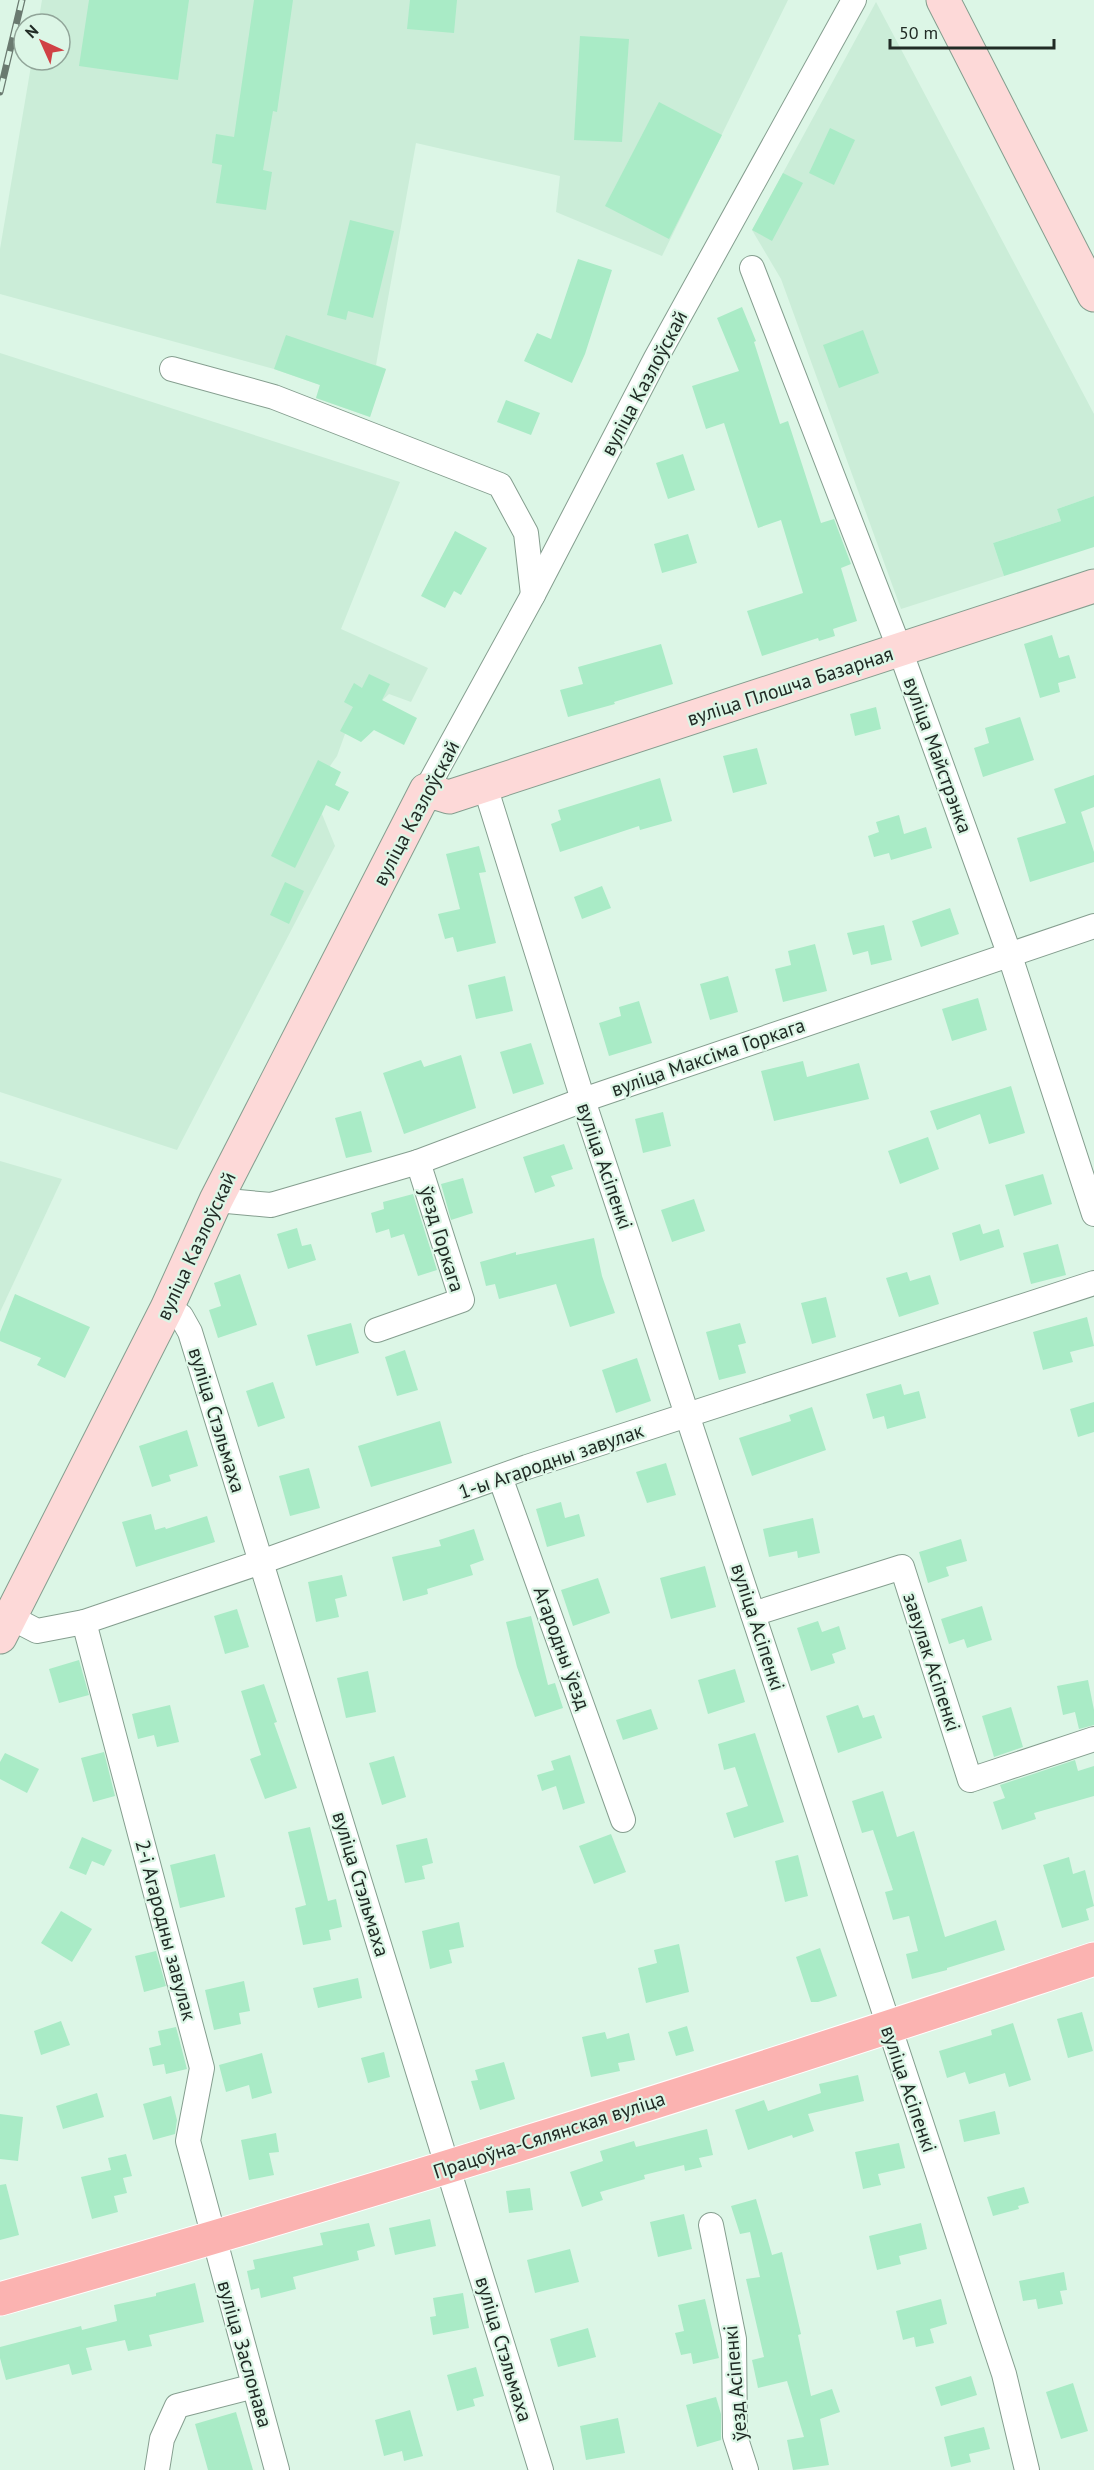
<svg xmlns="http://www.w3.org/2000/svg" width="1094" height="2470" viewBox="0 0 1094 2470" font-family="'PT Sans',sans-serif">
<rect width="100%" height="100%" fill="#dcf6e6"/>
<g fill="#cbedd8">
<polygon points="42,0 788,0 662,256 556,212 560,176 416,143 376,365 386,369 370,417 316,398 320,385 274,369 0,294 0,249 32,60 60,60 60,24 38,24"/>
<polygon points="876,2 1094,414 1094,496 1057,509 1061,521 993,543 1004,576 901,609 781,279 752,230"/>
<polygon points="0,353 400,482 341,629 428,668 411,702 389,694 345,734 337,756 330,766 322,814 335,846 177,1150 0,1092"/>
<polygon points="0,1161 62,1179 0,1312"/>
</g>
<g fill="#a9ebc6">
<polygon points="89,0 189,0 178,80 79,66"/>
<polygon points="254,0 293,0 277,112 273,111 263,170 272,172 266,210 216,203 222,165 212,163 216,134 234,137"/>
<polygon points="410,0 457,0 454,33 407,29"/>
<polygon points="580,36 629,39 622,142 574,140"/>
<polygon points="659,102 722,135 669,239 605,206"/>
<polygon points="830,128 855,140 834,185 809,173"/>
<polygon points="783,173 803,183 772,241 752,230"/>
<polygon points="350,220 394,231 373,318 348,311 346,320 327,315"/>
<polygon points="578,259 612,270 585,354 572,383 524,361 537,333 551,339"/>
<polygon points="742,307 756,341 754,342 780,424 788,421 821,523 834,519 851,564 841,568 857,621 833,629 835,636 819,641 818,638 762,656 747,611 803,593 781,520 758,528 724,423 706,429 692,386 739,371 717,318"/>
<polygon points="863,330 879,373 839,388 823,345"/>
<polygon points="286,335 386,369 370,417 316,398 320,385 274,369"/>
<polygon points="506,400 540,413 531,435 497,422"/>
<polygon points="683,454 695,490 668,499 656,463"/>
<polygon points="1094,496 1094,547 1004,576 993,543 1061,521 1057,509"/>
<polygon points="455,531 487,548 461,595 454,591 445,608 421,596"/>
<polygon points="688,534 697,563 662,573 654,544"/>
<polygon points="1052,635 1059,658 1069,655 1076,678 1058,683 1060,692 1040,698 1024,644"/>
<polygon points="661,644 673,684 614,702 615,704 568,717 560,690 583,684 578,667"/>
<polygon points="369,674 390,684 382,700 417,718 404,745 374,730 361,742 340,731 353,707 344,702 354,683 362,688"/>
<polygon points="876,707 881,729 855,736 850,714"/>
<polygon points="1020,717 1034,760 983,777 974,748 989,743 985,728"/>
<polygon points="757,748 767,784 733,793 723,756"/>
<polygon points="318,760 341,772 335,785 349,792 339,811 326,805 295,868 271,856"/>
<polygon points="1094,775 1094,807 1081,812 1094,852 1094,862 1030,882 1017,838 1066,823 1054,789"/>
<polygon points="660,778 672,821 640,830 639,826 560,852 551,824 561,820 558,810"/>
<polygon points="899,815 904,834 926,827 932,848 891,860 889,853 874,857 868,836 879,832 876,822"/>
<polygon points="479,846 486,872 479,873 496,943 457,952 453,937 445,939 438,914 460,909 446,854"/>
<polygon points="285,882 304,891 289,924 270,915"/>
<polygon points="602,886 611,908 582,919 574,897"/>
<polygon points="950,908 959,934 921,947 912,921"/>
<polygon points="884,925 892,960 871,965 868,951 853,955 847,933"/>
<polygon points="815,944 827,991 783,1002 775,969 791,965 788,951"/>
<polygon points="505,976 513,1011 476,1019 468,985"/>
<polygon points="728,976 738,1012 710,1020 700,984"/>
<polygon points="978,998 987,1030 952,1041 942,1009"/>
<polygon points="639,1001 652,1043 609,1056 599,1023 621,1016 619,1007"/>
<polygon points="531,1043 544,1084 513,1094 500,1052"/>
<polygon points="461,1055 476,1108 404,1134 383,1073 421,1060 424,1067"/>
<polygon points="803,1061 807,1077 859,1063 869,1099 774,1121 761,1071"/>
<polygon points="1011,1086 1025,1133 989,1144 980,1114 937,1130 930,1111"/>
<polygon points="361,1111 372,1152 346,1158 335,1118"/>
<polygon points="663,1112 671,1146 643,1153 635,1119"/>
<polygon points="928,1137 939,1169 900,1184 888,1151"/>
<polygon points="564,1144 573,1169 551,1176 555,1186 535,1193 523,1157"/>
<polygon points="1043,1174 1052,1204 1014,1216 1005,1185"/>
<polygon points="463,1178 473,1213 451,1220 441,1184"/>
<polygon points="413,1194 437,1270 418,1276 404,1234 391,1238 389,1229 376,1233 371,1213 384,1209 383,1202"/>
<polygon points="694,1199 705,1231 672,1242 661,1210"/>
<polygon points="980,1224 983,1234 999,1229 1004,1247 960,1261 952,1233"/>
<polygon points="297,1228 302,1246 311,1244 316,1260 288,1269 277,1234"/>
<polygon points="594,1238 602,1276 615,1313 570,1327 556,1284 499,1299 495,1284 486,1286 480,1262 516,1252 516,1255"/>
<polygon points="1058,1244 1066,1275 1031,1284 1023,1253"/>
<polygon points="907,1272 910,1281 930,1275 939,1304 899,1317 886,1278"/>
<polygon points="240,1274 257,1325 218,1338 209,1310 221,1306 214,1283"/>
<polygon points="15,1294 90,1327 65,1378 37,1365 41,1358 0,1341 0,1332"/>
<polygon points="826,1297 836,1337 812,1344 801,1303"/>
<polygon points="1087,1317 1094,1346 1070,1352 1073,1362 1043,1370 1033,1332"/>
<polygon points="351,1323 359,1353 316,1366 307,1335"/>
<polygon points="740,1323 746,1343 738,1345 746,1373 719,1380 706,1332"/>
<polygon points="405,1350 418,1390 397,1396 385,1357"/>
<polygon points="637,1358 651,1401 616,1413 602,1370"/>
<polygon points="273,1382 285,1418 258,1427 246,1391"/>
<polygon points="901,1384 904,1395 919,1391 926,1418 887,1429 884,1416 873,1419 866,1394"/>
<polygon points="1094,1402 1094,1432 1078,1437 1070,1409"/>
<polygon points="812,1407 826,1450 752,1476 739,1438 791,1421 789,1415"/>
<polygon points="440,1421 452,1463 371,1487 358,1446"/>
<polygon points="187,1430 198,1466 169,1475 171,1481 152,1487 139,1446"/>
<polygon points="666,1463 676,1495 647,1503 636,1472"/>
<polygon points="309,1468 320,1508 290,1516 279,1476"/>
<polygon points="561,1502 565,1518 579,1514 585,1536 547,1547 536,1509"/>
<polygon points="151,1514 155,1530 165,1527 166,1529 207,1516 215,1542 136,1567 122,1522"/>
<polygon points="813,1518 820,1553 798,1558 797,1551 769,1557 763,1529"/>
<polygon points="474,1529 484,1560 470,1565 473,1575 427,1589 428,1594 403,1601 392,1557 441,1546 439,1540"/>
<polygon points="961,1539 967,1561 946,1567 949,1576 928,1583 919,1552"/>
<polygon points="705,1566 716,1607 671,1619 660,1578"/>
<polygon points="342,1575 347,1596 335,1599 339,1617 316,1622 308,1582"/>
<polygon points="598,1578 610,1613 573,1626 561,1590"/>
<polygon points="982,1606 992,1640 967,1648 964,1639 949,1644 941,1619"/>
<polygon points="237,1609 249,1647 225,1654 214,1616"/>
<polygon points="531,1616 548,1685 555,1683 563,1708 535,1717 517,1667 506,1622"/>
<polygon points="818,1621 822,1632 839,1626 846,1649 832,1654 835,1663 811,1671 797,1628"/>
<polygon points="79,1660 89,1695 59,1703 49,1669"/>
<polygon points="735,1669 745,1702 708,1714 698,1680"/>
<polygon points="368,1671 376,1712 346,1718 337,1678"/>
<polygon points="1088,1680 1094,1710 1094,1725 1079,1729 1075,1712 1063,1715 1057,1686"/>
<polygon points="264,1684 277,1722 274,1723 297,1788 265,1799 250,1759 261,1755 241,1691"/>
<polygon points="170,1705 179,1742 157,1747 154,1735 138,1739 132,1714"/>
<polygon points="858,1705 863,1718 874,1715 882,1738 838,1753 826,1716"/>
<polygon points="1011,1707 1023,1747 994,1757 982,1716"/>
<polygon points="651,1709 658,1729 623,1740 616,1720"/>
<polygon points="755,1733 784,1822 734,1838 726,1813 748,1806 735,1767 724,1770 718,1744"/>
<polygon points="104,1752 115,1796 93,1802 81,1758"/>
<polygon points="5,1753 39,1769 27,1793 0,1779 0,1762"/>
<polygon points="570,1755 585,1803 563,1810 556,1786 542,1791 537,1775 554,1770 551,1761"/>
<polygon points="394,1756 406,1797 382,1805 369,1763"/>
<polygon points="1075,1760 1078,1771 1094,1766 1094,1796 1034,1813 1036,1819 1002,1830 993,1802 1005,1798 1000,1785"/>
<polygon points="883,1791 897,1837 914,1831 945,1937 996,1920 1005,1950 947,1968 947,1970 912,1979 906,1954 918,1951 909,1916 893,1920 885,1892 893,1890 873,1830 862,1833 852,1801"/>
<polygon points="310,1827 328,1901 336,1899 342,1927 329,1930 331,1940 303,1945 295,1908 306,1905 288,1832"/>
<polygon points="611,1834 626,1872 594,1884 579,1846"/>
<polygon points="82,1837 112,1850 104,1866 92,1861 86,1875 69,1868"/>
<polygon points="427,1838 433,1863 422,1866 425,1879 405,1883 396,1845"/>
<polygon points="215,1854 225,1897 180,1908 170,1865"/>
<polygon points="798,1855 808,1896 785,1902 775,1861"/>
<polygon points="1069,1857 1073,1874 1085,1870 1094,1906 1086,1909 1089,1920 1062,1928 1043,1865"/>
<polygon points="61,1911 92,1929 72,1962 41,1943"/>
<polygon points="459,1922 464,1947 449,1950 452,1963 430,1969 422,1931"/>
<polygon points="679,1944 689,1992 646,2003 638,1968 657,1963 654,1950"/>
<polygon points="820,1948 837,1996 818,2002 811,2002 796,1957"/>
<polygon points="156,1951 166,1986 144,1992 135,1956"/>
<polygon points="358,1978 362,1998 318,2008 313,1988"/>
<polygon points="244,1981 250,2011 239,2013 241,2024 214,2030 205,1990"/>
<polygon points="1082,2012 1093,2051 1068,2058 1057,2019"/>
<polygon points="61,2021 70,2045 41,2055 34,2031"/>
<polygon points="1013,2023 1031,2080 1009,2087 1005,2073 969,2084 965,2072 947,2078 939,2051 992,2035 991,2030"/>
<polygon points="687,2026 694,2051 676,2056 668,2032"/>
<polygon points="176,2027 187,2069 166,2074 164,2064 153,2066 149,2048 161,2045 158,2031"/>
<polygon points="605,2032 607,2039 629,2033 635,2060 618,2063 620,2071 591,2077 582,2037"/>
<polygon points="384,2052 390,2077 368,2083 361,2058"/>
<polygon points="262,2053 272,2093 252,2099 249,2085 226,2092 219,2065"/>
<polygon points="504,2062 515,2099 480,2110 471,2081 478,2080 475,2070"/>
<polygon points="858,2075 864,2101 808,2114 814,2131 793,2138 792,2135 748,2150 735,2110 764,2100 768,2111 821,2093 819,2084"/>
<polygon points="97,2093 104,2117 63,2129 56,2106"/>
<polygon points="171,2096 177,2120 175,2134 153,2140 143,2104"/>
<polygon points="995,2111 1000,2134 964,2142 959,2120"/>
<polygon points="0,2114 23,2117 18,2161 0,2159"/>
<polygon points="707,2129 713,2155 699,2158 702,2167 685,2171 684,2165 644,2175 645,2179 600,2192 603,2200 582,2207 570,2172 603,2161 600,2151 634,2141 636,2147"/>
<polygon points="276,2133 279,2152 269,2153 274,2175 249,2180 241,2140"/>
<polygon points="899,2143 905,2168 878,2174 881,2185 863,2189 855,2152"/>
<polygon points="126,2154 132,2176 123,2178 127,2193 114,2196 118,2212 92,2219 81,2177 111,2170 108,2158"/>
<polygon points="6,2184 19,2235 0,2240 0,2185"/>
<polygon points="1024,2187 1029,2203 1018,2206 1019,2209 993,2216 987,2197"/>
<polygon points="530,2188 533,2210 509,2213 506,2191"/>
<polygon points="756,2199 772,2255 782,2252 801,2334 798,2335 811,2396 832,2389 840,2412 820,2419 829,2465 793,2470 787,2440 804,2437 787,2381 758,2388 752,2360 764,2357 746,2279 760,2277 750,2232 740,2234 731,2206"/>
<polygon points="684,2214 692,2249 658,2257 650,2222"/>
<polygon points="430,2219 436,2246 395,2255 389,2228"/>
<polygon points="369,2223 375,2246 357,2251 359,2260 293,2277 296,2289 261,2298 259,2288 251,2290 247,2271 255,2269 253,2260 323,2245 320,2233"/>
<polygon points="921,2223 927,2249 899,2256 901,2264 877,2270 869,2236"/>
<polygon points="570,2249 579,2282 535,2293 527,2260"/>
<polygon points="1064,2272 1067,2290 1060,2291 1063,2304 1038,2309 1036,2299 1023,2301 1019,2281"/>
<polygon points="195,2283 204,2322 149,2335 152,2346 128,2351 125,2340 86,2348 92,2370 72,2375 69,2364 6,2380 0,2358 0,2347 81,2326 82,2330 117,2321 114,2305 156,2296 156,2293"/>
<polygon points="463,2293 469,2328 433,2335 430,2317 436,2316 433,2298"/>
<polygon points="705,2299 719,2358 693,2364 691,2353 681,2355 675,2333 684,2331 678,2305"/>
<polygon points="941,2299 947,2324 930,2329 934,2343 916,2347 914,2337 903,2340 896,2311"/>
<polygon points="588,2328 596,2357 558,2367 550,2339"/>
<polygon points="476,2367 484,2396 473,2399 475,2406 457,2411 447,2375"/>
<polygon points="971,2376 977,2395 941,2406 935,2387"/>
<polygon points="1073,2383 1088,2431 1061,2439 1046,2392"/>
<polygon points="716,2397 721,2414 721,2440 697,2447 686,2405"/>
<polygon points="410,2410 423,2456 404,2461 402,2451 384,2456 375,2420"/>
<polygon points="236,2412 253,2470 208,2470 195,2424"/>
<polygon points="618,2418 625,2453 586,2460 580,2426"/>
<polygon points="984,2427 990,2449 969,2454 971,2462 951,2467 944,2437"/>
</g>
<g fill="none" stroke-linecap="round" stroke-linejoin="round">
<g stroke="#859e8f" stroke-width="26">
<g id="street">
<polyline points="752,268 900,650 1009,953 1094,1214"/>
<polyline points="172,369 274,397 500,485 526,533 533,595"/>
<polyline points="485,786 583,1100 1004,2374 1027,2470"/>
<polyline points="426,790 533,595 656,358 854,0"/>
<polyline points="216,1200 271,1205 418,1162 583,1100 1094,926"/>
<polyline points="167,1308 181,1316 190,1332 541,2470"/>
<polyline points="377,1330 462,1300 418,1162"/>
<polyline points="500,1477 623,1820"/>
<polyline points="753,1614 902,1567 970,1780 1094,1739"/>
<polyline points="10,1617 37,1631 84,1622 261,1562 527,1467 1094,1283"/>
<polyline points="84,1622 202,2068 188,2141 277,2470"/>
<polyline points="711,2225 734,2339 735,2436 746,2470"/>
<polyline points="157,2470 162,2439 177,2406 254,2386"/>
</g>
</g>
<g stroke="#859e8f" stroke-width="35">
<g id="secondary">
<polyline points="943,0 1094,295"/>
<polyline points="0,1637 167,1308 216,1200 426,790 449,797 1094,586"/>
</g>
</g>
<g stroke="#fff" stroke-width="35">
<path id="primary" d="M0,2299C368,2195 732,2080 1094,1959"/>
</g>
<use href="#street" stroke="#fff" stroke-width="24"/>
<use href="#secondary" stroke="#fdd9d8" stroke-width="33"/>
<use href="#primary" stroke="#fbb3b1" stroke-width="33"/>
<g stroke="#6a7a70" stroke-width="7">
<polyline id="rail" points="0,92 22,0"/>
</g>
<use href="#rail" stroke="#dcf6e6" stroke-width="4.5" stroke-dasharray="14" stroke-linecap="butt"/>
</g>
<g text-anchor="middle" stroke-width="4.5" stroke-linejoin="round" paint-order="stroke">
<g font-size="20" fill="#212b25" stroke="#dcf6e6">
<text transform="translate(644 383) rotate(-62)" y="7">вуліца Казлоўскай</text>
<text transform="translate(790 686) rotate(-18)" y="7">вуліца Плошча Базарная</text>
<text transform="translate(938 755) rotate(70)" y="7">вуліца Майстрэнка</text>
<text transform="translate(416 813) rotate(-62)" y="7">вуліца Казлоўскай</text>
<text transform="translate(708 1057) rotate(-19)" y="7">вуліца Максіма Горкага</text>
<text transform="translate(605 1166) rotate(71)" y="7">вуліца Асіпенкі</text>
<text transform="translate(442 1239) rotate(73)" y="7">ўезд Горкага</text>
<text transform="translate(196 1246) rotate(-65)" y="7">вуліца Казлоўскай</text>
<text transform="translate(217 1420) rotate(73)" y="7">вуліца Стэльмаха</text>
<text transform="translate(551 1461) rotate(-19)" y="7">1-ы Агародны завулак</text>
<text transform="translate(758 1627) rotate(72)" y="7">вуліца Асіпенкі</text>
<text transform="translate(562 1648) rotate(70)" y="7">Агародны ўезд</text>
<text transform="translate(932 1662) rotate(72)" y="7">завулак Асіпенкі</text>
<text transform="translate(361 1884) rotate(73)" y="7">вуліца Стэльмаха</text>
<text transform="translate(166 1930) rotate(75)" y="7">2-і Агародны завулак</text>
<text transform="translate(909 2089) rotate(71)" y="7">вуліца Асіпенкі</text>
<text transform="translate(549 2135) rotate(-18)" y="7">Працоўна-Сялянская вуліца</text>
<text transform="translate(504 2349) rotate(73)" y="7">вуліца Стэльмаха</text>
<text transform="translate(245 2354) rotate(74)" y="7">вуліца Заслонава</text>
<text transform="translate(735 2383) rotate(-95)" y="7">ўезд Асіпенкі</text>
</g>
</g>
<g transform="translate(42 42) rotate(315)"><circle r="28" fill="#dcf6e6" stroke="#91a599" stroke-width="1.5"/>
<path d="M0-4.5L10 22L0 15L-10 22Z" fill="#d04145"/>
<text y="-9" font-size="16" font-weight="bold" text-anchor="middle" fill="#212b25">N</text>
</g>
<path d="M890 39v9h164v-9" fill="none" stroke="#212b25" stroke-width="3"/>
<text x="899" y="39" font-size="18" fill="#212b25" stroke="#dcf6e6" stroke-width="4.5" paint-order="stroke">50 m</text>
</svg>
